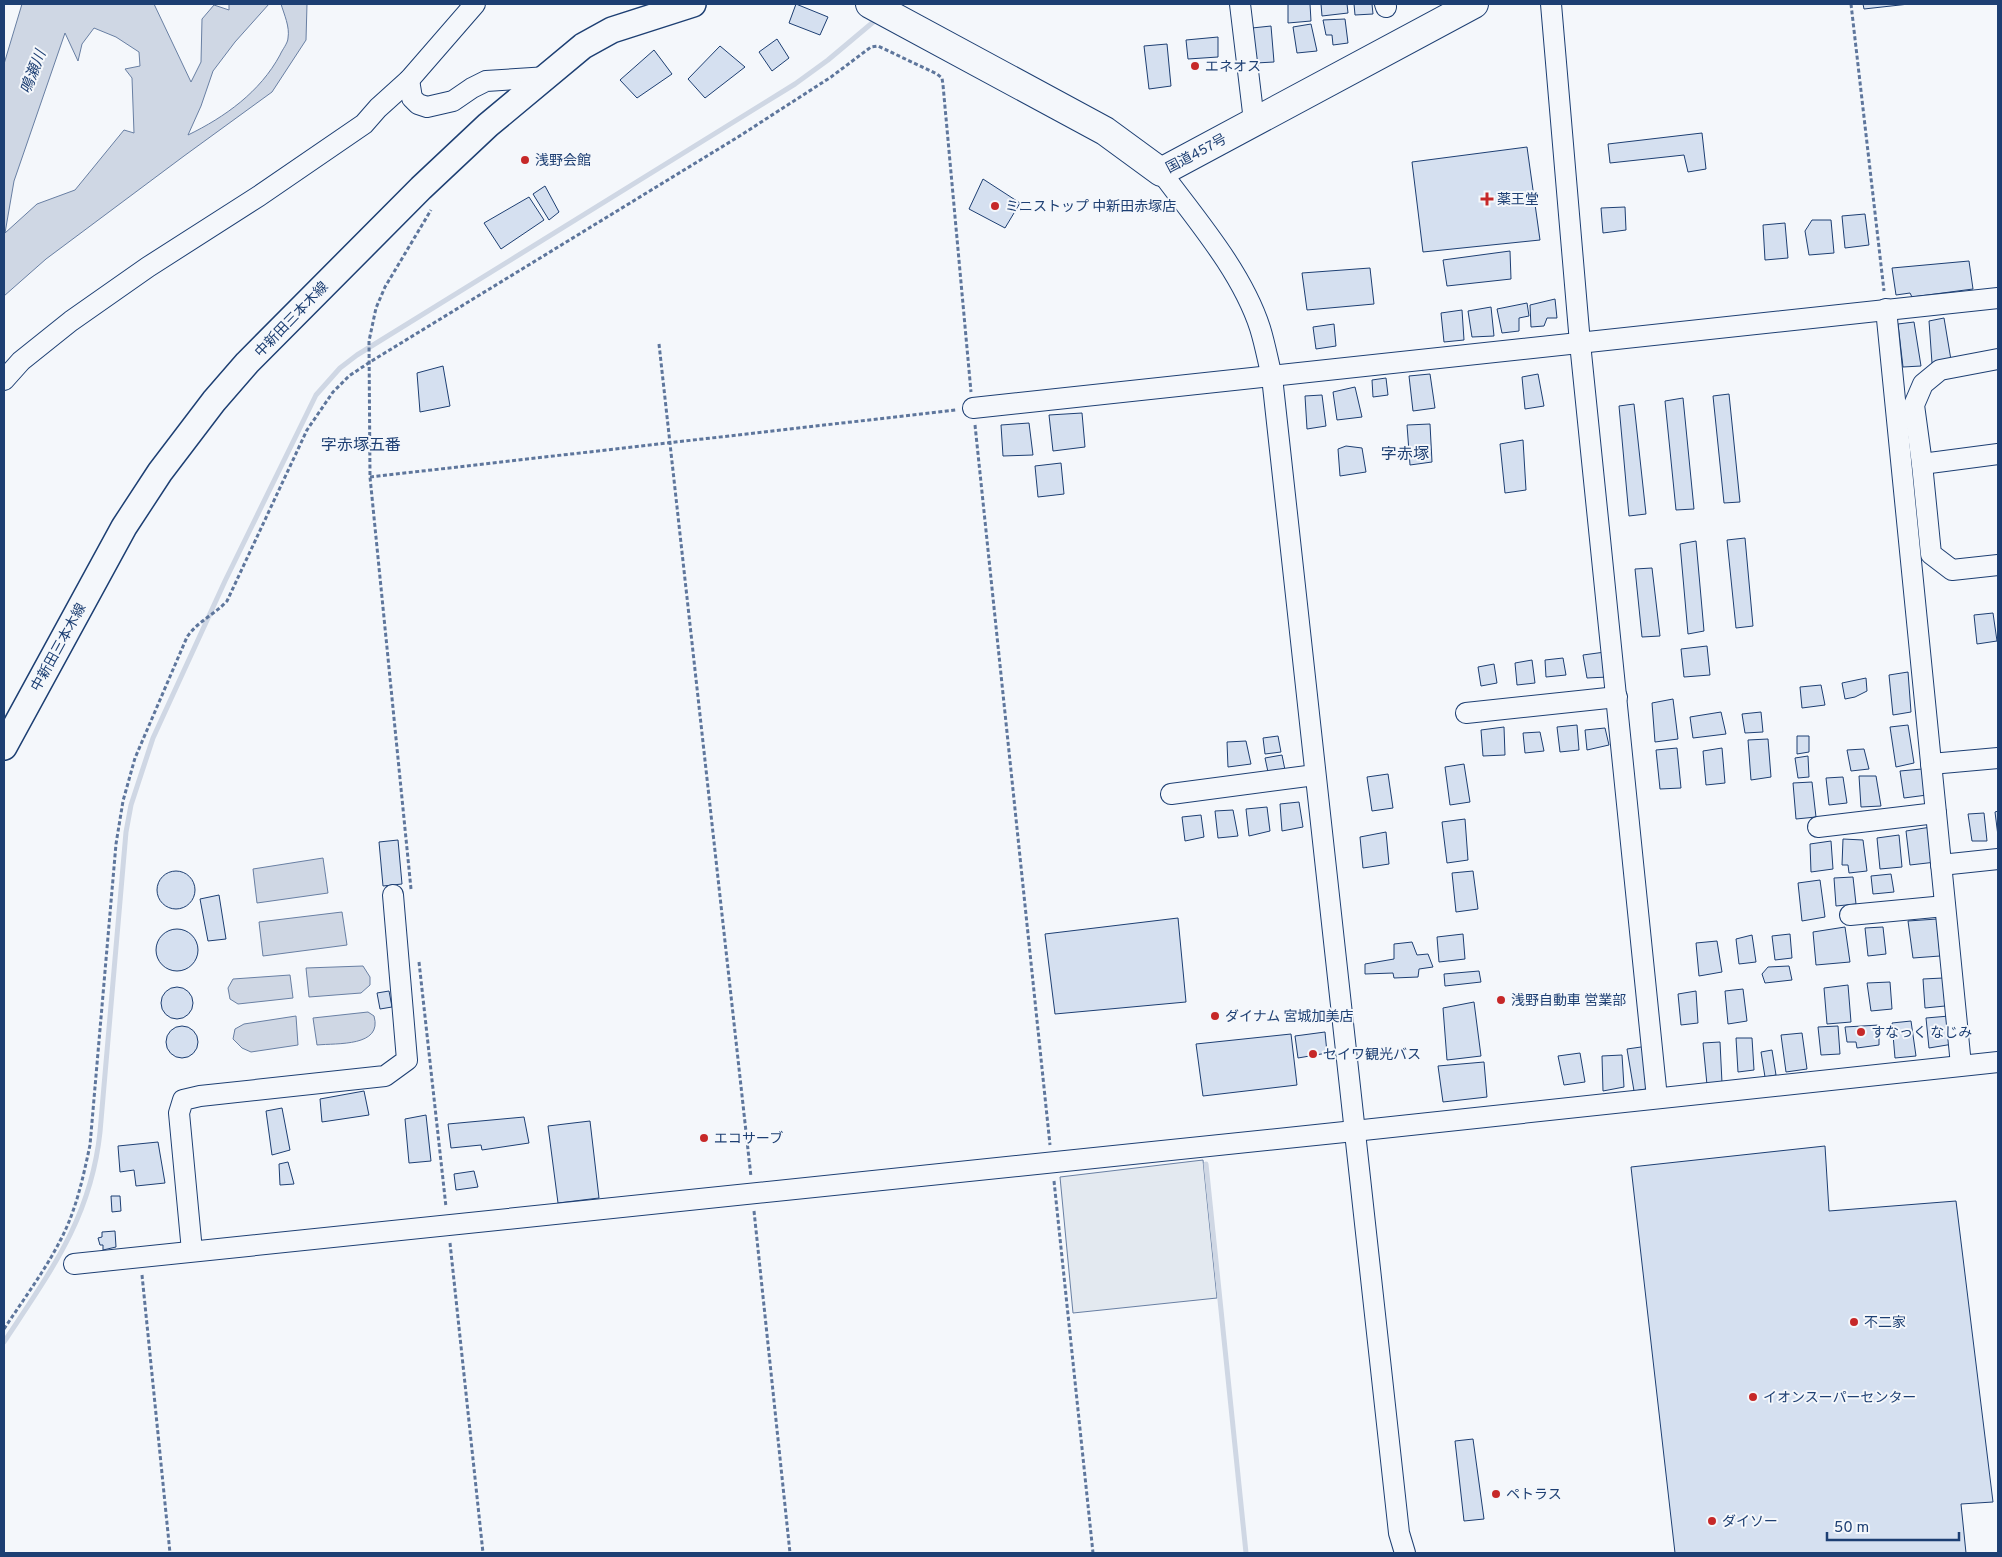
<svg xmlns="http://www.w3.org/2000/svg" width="2002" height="1557" viewBox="0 0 2002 1557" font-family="Overpass,'Noto Sans JP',sans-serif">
<rect width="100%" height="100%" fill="#f4f7fb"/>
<polygon fill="#e3e9f0" stroke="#687fa3" points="1203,1160 1217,1298 1073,1313 1060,1177"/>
<g fill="#cfd7e4" stroke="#687fa3" fill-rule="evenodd">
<path d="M22,4H154L191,82L201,62L202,19L214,5L229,10V4H269L235,42L213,71L201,106L188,135C225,117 260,92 280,55C282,50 288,43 288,38C290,27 284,14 281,4H307L306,40L272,92L184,156L46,259L4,296V64ZM94,28L116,37L139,52L140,66L125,69L132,78L134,133L124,130L75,190L37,204L5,233L14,181L65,33L78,61L82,44Z"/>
<polygon points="323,858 328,893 257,903 253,869"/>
<polygon points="342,912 347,945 263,956 259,922"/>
<polygon points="363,966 370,977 370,985 361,993 309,997 306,968"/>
<polygon points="290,975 293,998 238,1004 230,999 228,988 233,979"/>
<path d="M368,1012L374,1016C383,1047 337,1043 317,1045L313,1018Z"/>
<polygon points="296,1016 298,1045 251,1052 242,1048 233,1039 235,1029 244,1024"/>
</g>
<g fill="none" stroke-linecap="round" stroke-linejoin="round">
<g stroke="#cfd7e4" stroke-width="5">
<polyline points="1206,1164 1246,1553"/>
<path d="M4,1342C50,1272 91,1218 100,1132L126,832L131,805L153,738L225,581L316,395L340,368L357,355L795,84L828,60L878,18"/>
</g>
</g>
<g fill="#d5e0f0" stroke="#1d3f73">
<polygon points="796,4 828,17 820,35 789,23"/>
<polygon points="1288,4 1310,4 1311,21 1288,23"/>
<polygon points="1321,4 1347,4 1348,13 1322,16"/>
<polygon points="1354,4 1372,4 1373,14 1355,15"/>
<polygon points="1863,4 1909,4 1864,9"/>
<polygon points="1345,19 1348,43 1333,45 1332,35 1326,35 1323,20"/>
<polygon points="1311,24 1317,51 1297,53 1293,27"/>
<polygon points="1271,26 1274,62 1256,63 1252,28"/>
<polygon points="1218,37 1218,57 1188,59 1186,40"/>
<polygon points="777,39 789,58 772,71 759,52"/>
<polygon points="1167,44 1171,86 1149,89 1144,46"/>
<polygon points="720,46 745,67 705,98 688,79"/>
<polygon points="654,50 672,74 637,98 620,80"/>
<polygon points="1702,133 1706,169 1688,172 1684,155 1610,163 1608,144"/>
<polygon points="1527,147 1540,240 1423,252 1412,162"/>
<polygon points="983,179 1020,203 1005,228 969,209"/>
<polygon points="545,186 559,212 549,220 533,194"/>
<polygon points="529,197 544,220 501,249 484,223"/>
<polygon points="1625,207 1626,230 1603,233 1601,208"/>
<polygon points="1865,214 1869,245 1845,248 1842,216"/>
<polygon points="1812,220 1831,220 1834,253 1809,255 1805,231"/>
<polygon points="1785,223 1788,258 1765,260 1763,225"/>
<polygon points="1510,251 1511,279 1447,286 1443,260"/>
<polygon points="1969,261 1973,289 1912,297 1910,293 1896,295 1892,268"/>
<polygon points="1370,268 1374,304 1307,310 1302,273"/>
<polygon points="1555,299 1557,318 1547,318 1544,326 1531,327 1530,305"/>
<polygon points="1527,303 1529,316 1519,318 1519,331 1502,333 1497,309"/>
<polygon points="1491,307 1494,336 1472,337 1468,311"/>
<polygon points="1462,310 1464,340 1444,342 1441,313"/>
<polygon points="1944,318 1951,360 1932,363 1929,321"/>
<polygon points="1914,322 1921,366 1903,367 1898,324"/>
<polygon points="1334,324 1336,346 1316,349 1313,327"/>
<polygon points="443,366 450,406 420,412 417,373"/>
<polygon points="1430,374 1435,408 1413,411 1409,376"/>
<polygon points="1538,374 1544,406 1525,409 1522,377"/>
<polygon points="1386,378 1388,395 1373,397 1372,380"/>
<polygon points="1355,387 1362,417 1337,420 1333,392"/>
<polygon points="1729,394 1740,502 1724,503 1713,396"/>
<polygon points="1322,395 1326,426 1307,429 1305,396"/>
<polygon points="1683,398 1694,509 1676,510 1665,401"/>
<polygon points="1634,404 1646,514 1629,516 1619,406"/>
<polygon points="1082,413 1085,447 1053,451 1049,415"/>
<polygon points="1029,423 1033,455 1003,456 1001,425"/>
<polygon points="1430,424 1432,462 1410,465 1407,425"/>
<polygon points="1523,440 1526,490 1505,493 1500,444"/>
<polygon points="1346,446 1362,448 1366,472 1340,476 1338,449"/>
<polygon points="1061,463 1064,494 1038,497 1035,466"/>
<polygon points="1745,538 1753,626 1736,628 1727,540"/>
<polygon points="1696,541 1704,631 1688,634 1680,544"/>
<polygon points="1652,568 1660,636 1642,637 1635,569"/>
<polygon points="1993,613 1997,641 1977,644 1974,615"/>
<polygon points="1707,646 1710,675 1684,677 1681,649"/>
<polygon points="1605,652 1608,677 1587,678 1583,655"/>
<polygon points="1563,658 1566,675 1546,677 1545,660"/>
<polygon points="1532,660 1535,683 1517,685 1515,663"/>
<polygon points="1494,664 1497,683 1481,686 1478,667"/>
<polygon points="1908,672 1911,712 1893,715 1889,675"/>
<polygon points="1866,678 1867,691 1855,697 1845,699 1842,683"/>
<polygon points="1821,685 1825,705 1802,708 1800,687"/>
<polygon points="1673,699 1678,739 1655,742 1652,703"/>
<polygon points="1721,712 1726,734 1693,738 1690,717"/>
<polygon points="1761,712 1763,732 1745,733 1742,714"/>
<polygon points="1577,725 1579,750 1560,752 1557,727"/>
<polygon points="1908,725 1914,763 1896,767 1890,727"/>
<polygon points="1504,727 1505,755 1483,756 1481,730"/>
<polygon points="1605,728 1609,745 1587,750 1585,730"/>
<polygon points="1540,732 1544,751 1525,753 1523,733"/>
<polygon points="1278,736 1281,752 1265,754 1263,738"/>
<polygon points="1797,736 1809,736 1809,752 1797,754"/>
<polygon points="1768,739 1771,777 1751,780 1748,740"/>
<polygon points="1246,741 1251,764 1228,767 1227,742"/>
<polygon points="1677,748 1681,788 1660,789 1656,750"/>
<polygon points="1722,748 1725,783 1706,785 1703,751"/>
<polygon points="1864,749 1869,769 1851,771 1847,750"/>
<polygon points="1282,755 1285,770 1268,772 1265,758"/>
<polygon points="1808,756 1809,777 1798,778 1795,758"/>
<polygon points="1464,764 1470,802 1450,805 1445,767"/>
<polygon points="1922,769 1927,795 1904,798 1900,771"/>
<polygon points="1388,774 1393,808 1372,811 1367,777"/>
<polygon points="1859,776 1876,776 1881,806 1861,807"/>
<polygon points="1843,777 1847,803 1829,805 1826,778"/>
<polygon points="1812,782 1816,817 1796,819 1793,783"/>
<polygon points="1299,802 1303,827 1282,831 1280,804"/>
<polygon points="1267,807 1270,831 1249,836 1246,809"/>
<polygon points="1233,810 1238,836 1218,838 1215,811"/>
<polygon points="1998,811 1998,836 1995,812"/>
<polygon points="1984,813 1987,841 1972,841 1968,814"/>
<polygon points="1201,815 1204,837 1185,841 1182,817"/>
<polygon points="1465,819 1468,860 1447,863 1442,822"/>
<polygon points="1931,827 1936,862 1910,865 1906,831"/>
<polygon points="1386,832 1389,864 1363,868 1360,837"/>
<polygon points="1899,835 1902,867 1880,869 1877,838"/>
<polygon points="1843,839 1863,840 1867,871 1849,873 1848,865 1842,865"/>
<polygon points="398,840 402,884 383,886 379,842"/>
<polygon points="1831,841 1833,869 1811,872 1810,844"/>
<circle cx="176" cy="890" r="19"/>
<polygon points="1473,871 1478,909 1456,912 1452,873"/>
<polygon points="1891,874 1894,892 1873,894 1871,876"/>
<polygon points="1853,877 1856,904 1836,906 1834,878"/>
<polygon points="1820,880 1825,917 1802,921 1798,883"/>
<polygon points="219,895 226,939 208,941 200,899"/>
<polygon points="1178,918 1186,1002 1055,1014 1045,934"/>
<polygon points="1937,919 1940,956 1913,958 1908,921"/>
<polygon points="1845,927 1850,962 1816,965 1813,932"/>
<polygon points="1883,927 1886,954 1868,956 1865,928"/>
<circle cx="177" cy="950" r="21"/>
<polygon points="1463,934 1465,959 1439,962 1437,937"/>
<polygon points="1790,934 1792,958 1775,960 1772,936"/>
<polygon points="1752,935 1756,962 1739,964 1736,939"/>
<polygon points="1717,941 1722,972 1699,976 1696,943"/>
<polygon points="1412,942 1417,955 1428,954 1433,967 1419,969 1418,977 1394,978 1393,973 1365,974 1365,964 1394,959 1394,944"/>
<polygon points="1789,966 1792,980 1765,983 1762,974 1768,967"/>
<polygon points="1479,971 1481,982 1445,986 1444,974"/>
<polygon points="1943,978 1945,1006 1925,1008 1923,979"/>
<polygon points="1890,982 1892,1009 1871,1011 1867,983"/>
<polygon points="1848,985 1851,1022 1827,1024 1824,988"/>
<circle cx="177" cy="1003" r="16"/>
<polygon points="1743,989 1747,1021 1728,1024 1725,991"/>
<polygon points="389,991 392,1007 380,1009 377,993"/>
<polygon points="1696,991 1698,1023 1681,1025 1678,994"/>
<polygon points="1474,1002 1481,1056 1447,1060 1443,1008"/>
<polygon points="1949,1016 1953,1044 1929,1048 1926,1018"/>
<polygon points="1911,1021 1916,1056 1895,1058 1892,1023"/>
<polygon points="1879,1025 1879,1045 1857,1048 1856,1042 1847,1042 1845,1027"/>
<polygon points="1838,1026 1840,1054 1821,1055 1818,1027"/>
<circle cx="182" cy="1042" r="16"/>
<polygon points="1325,1032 1327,1053 1298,1058 1295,1036"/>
<polygon points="1802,1033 1807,1069 1786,1072 1781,1035"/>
<polygon points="1291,1034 1297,1085 1203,1096 1196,1044"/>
<polygon points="1736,1038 1752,1038 1754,1070 1738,1072"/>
<polygon points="1720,1042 1722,1083 1707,1085 1703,1043"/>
<polygon points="1648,1046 1652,1088 1634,1091 1627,1049"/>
<polygon points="1772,1050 1776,1075 1765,1077 1761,1052"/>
<polygon points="1580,1053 1585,1082 1564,1085 1558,1056"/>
<polygon points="1622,1055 1624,1087 1603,1091 1602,1056"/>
<polygon points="1484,1062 1487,1097 1443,1102 1438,1066"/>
<polygon points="364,1091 369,1115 322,1122 320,1099"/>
<polygon points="282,1108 290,1150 272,1155 266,1111"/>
<polygon points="426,1115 431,1161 409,1163 405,1119"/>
<polygon points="524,1117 529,1143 482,1150 481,1145 451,1148 448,1124"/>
<polygon points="590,1121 599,1198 558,1203 548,1126"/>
<polygon points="158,1142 165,1183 136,1186 134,1170 120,1172 118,1146"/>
<polygon points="1825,1146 1829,1211 1956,1201 1993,1502 1961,1504 1966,1553 1675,1553 1631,1167"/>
<polygon points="288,1162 294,1184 280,1185 279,1164"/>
<polygon points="474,1171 478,1187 456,1190 454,1174"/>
<polygon points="111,1196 120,1196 121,1211 112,1212"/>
<polygon points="115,1231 116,1247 103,1250 103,1245 100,1245 98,1238 102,1237 102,1232"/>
<polygon points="1473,1439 1484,1519 1464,1521 1455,1441"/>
</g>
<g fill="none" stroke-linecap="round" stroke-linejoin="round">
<g stroke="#1d3f73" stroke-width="22">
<g id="minor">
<polyline points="1240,4 1254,121"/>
<polyline points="1385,4 1386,7"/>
<polyline points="1551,4 1580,343 1657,1098"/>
<polyline points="409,80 412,98 418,104 427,107 453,101 472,88 486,81 548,77"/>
<path d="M1161,172C1196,219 1242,272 1260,328C1265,344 1268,361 1272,377L1399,1533L1405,1553"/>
<polyline points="1886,309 1961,1065"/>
<polyline points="1998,359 1940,370 1923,384 1914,405 1922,464 1931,554 1952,570 1998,565"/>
<polyline points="4,380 21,361 71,321 148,267 259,196 364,124 378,108 409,80 475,4"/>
<polyline points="973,408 1998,298"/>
<polyline points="1922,464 1998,454"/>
<polyline points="1466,713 1617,697"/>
<polyline points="1931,764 1998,758"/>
<polyline points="1171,794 1315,775"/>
<polyline points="1818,827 1936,813"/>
<polyline points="1941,865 1998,859"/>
<polyline points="1850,915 1945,906"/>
<polyline points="192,1251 179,1113 183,1100 200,1096 385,1076 407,1060 393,895"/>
<polyline points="74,1264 1354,1131 1998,1062"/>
</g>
</g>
<g stroke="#1d3f73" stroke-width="28">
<polyline id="major" points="4,747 124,527 160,472 214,401 247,363 421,188 488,125 583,46 612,30 693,4"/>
</g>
<g stroke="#1d3f73" stroke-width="30">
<polyline id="highway" points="870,4 1105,131 1161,172 1474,4"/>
</g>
<g stroke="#5e769c" stroke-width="3" stroke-dasharray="4 2.5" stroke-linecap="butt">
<polyline points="1851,4 1884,291"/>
<polyline points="659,344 751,1177"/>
<polyline points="975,425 1050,1145"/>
<polyline points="370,477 956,410"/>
<polyline points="411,889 370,477 369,341 376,308 385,287 431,210"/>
<polyline points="419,962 446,1207"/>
<polyline points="1054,1181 1093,1553"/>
<polyline points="754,1211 790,1553"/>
<polyline points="450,1243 483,1553"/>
<polyline points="142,1275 170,1553"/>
<path d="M4,1329C23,1300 44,1272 60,1241C76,1211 83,1178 90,1145L116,844L123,801L135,758L187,637C198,621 214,615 227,601L307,430L333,392L349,376L370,362L738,137L831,77L871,47L878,46L937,74L942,78L943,85L971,392"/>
</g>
<use href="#minor" stroke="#f4f7fb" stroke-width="20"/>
<use href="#major" stroke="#f4f7fb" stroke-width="25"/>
<use href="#highway" stroke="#f4f7fb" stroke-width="28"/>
</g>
<g fill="#c62828" stroke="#f4f7fb" stroke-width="2">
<circle cx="1195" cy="66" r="5"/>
<circle cx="525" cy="160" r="5"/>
<path d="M1484.5 191.5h5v5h5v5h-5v5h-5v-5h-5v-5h5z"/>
<circle cx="995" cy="206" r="5"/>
<circle cx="1501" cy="1000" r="5"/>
<circle cx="1215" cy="1016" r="5"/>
<circle cx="1861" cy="1032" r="5"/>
<circle cx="1313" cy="1054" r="5"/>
<circle cx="704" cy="1138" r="5"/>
<circle cx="1854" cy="1322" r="5"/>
<circle cx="1753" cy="1397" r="5"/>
<circle cx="1496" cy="1494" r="5"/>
<circle cx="1712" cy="1521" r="5"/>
</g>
<g text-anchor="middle" stroke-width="4" stroke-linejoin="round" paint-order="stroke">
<g font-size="14" fill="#1d3f73" stroke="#f4f7fb" text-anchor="start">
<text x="1205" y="71">エネオス</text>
<text x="535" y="165">浅野会館</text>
<text x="1497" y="204">薬王堂</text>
<text x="1005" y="211">ミニストップ 中新田赤塚店</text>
<text x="1511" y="1005">浅野自動車 営業部</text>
<text x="1225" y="1021">ダイナム 宮城加美店</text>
<text x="1871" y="1037">すなっく なじみ</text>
<text x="1323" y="1059">セイワ観光バス</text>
<text x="714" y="1143">エコサーブ</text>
<text x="1864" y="1327">不二家</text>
<text x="1763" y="1402">イオンスーパーセンター</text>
<text x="1506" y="1499">ペトラス</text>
<text x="1722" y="1526">ダイソー</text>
</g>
<g font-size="14" fill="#1d3f73" stroke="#f4f7fb">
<text transform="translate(1196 153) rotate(-28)" y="5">国道457号</text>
<text transform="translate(291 319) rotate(-46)" y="5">中新田三本木線</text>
<text transform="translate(58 647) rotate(-61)" y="5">中新田三本木線</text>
</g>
<g font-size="15" font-style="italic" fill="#1d3f73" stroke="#f4f7fb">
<text transform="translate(33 72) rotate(-69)" y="5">鳴瀬川</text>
</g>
<g font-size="16" fill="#1d3f73" stroke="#f4f7fb">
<text x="361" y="450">字赤塚五番</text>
<text x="1405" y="459">字赤塚</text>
</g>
</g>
<rect width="2002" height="1557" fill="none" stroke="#1d3f73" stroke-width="10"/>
<path d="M1827 1532v8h132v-8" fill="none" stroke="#1d3f73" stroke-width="2.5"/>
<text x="1834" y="1532" font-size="15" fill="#1d3f73" stroke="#f4f7fb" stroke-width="4" paint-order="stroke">50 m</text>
</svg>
